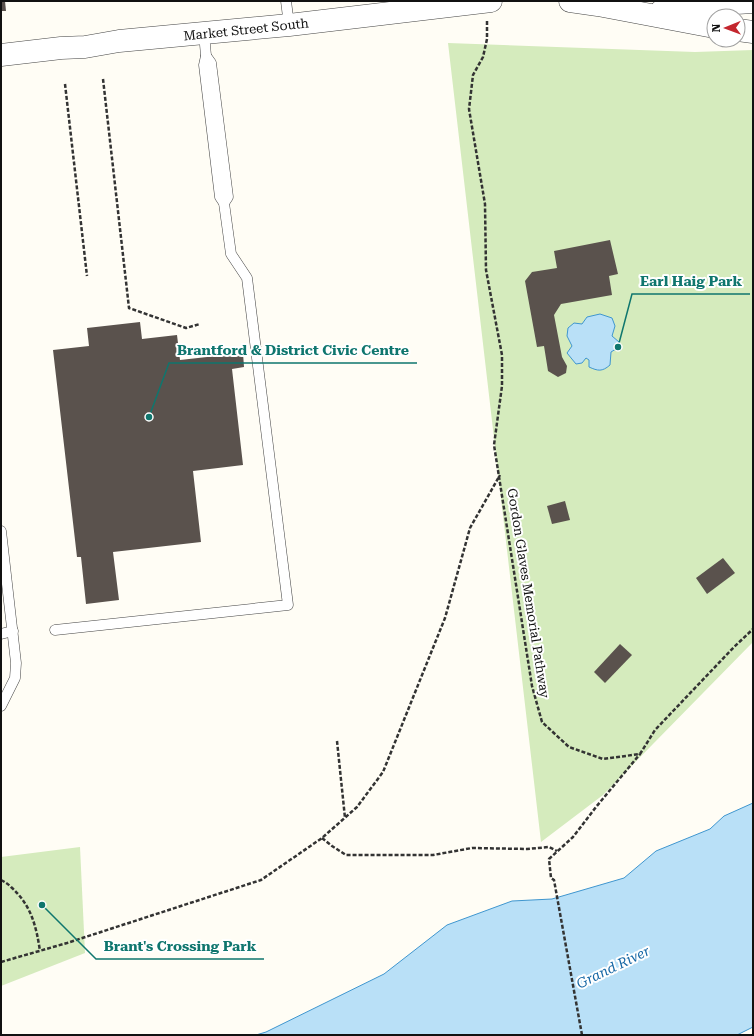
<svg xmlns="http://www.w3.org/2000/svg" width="754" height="1036" viewBox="0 0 754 1036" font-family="'Roboto Serif',serif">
<rect width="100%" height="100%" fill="#fffdf5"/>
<g fill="#d5ebbd">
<polygon points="448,43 695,52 753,50 753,642 603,795 541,842"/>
<polygon points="80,847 85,953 1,986 1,857"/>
</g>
<g fill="#b9e0f7" stroke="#3f96cf">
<path d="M600,314L612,318L615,326L612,336L619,342L616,349L611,352L610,365C602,372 598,371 589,367V360L586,358L582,363L576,364L567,353L572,346L567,336L568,328L574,323L582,324L587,317Z"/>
<polygon points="753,803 753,1027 737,1035 256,1035 266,1032 384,974 447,925 512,901 552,899 624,878 656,851 710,829 724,816"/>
</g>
<g fill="#5a524d">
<polygon points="1,1 5,1 6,11 1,11"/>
<polygon points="610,240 618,274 609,276 612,295 561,304 554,315 562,357 567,366 566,373 558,377 548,371 544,346 537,347 525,281 532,272 557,268 554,251"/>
<polygon points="140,322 142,339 177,335 180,360 243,353 244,367 232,369 243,465 193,471 201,542 113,552 119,600 86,604 81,557 77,557 53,350 89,346 87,328"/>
<polygon points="565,501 570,520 552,524 547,506"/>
<polygon points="723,558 735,573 707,594 696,578"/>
<polygon points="620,644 632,655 605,683 594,672"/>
</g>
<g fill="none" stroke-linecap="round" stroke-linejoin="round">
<g stroke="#444" stroke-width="11">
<g id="service">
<polyline points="286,1 289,25"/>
<polyline points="206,56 211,63 228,197 224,203"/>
<polyline points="1,531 16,663 15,678 1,706"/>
<polyline points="55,630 288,605 247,278 231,254 224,203 220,197 204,65 206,56 204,33"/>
<polyline points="1,634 13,631"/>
</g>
</g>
<g stroke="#444" stroke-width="23">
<g id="tertiary">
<polyline points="570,1 598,5 714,27"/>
<polyline points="661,11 703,5 753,2"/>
<polyline points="738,30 753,32"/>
<polyline points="1,55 61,48 85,47 119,41 289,25 491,1"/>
</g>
</g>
<g stroke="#333" stroke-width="2.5" stroke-dasharray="4 2" stroke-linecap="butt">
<polyline points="487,21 487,39 483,57 473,75 469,109 485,204 486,270 502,355 502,386 494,445 532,686 542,722 569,747 603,759 640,754 655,730 734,647 753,629"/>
<polyline points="103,79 129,308 186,328 200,324"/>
<polyline points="65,84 87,276"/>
<polyline points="337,741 345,818"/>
<polyline points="322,838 332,846 346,855 433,855 472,848 527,849 549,847 557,851"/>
<path d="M1,880C5,882 8,884 11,887C31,905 36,925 40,951"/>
<polyline points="1,962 67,943 261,880 322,838 357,807 383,772 445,618 470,528 500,475"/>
<polyline points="582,1035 554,880 551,878 549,859 573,837 596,807 640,754"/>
</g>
<use href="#service" stroke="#fff" stroke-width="10"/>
<use href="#tertiary" stroke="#fff" stroke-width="22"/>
</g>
<g text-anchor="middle" stroke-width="4" stroke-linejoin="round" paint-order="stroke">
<g font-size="13" fill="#111" stroke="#fff">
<text transform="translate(246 29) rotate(-6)" y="5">Market Street South</text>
<text transform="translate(529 593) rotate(81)" y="5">Gordon Glaves Memorial Pathway</text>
</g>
<g font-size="14" font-style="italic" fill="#1768a6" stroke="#fff">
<text transform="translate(613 967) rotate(-26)" y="5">Grand River</text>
</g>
</g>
<path fill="none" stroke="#0f766e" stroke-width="1.5" d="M618 347L632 294H750M149 417L169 363H417M42 905L96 959H264"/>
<g fill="#0f766e" stroke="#fff" stroke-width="1.5">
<circle cx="618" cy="347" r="4"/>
<circle cx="149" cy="417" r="4"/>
<circle cx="42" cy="905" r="4"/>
</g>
<g font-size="14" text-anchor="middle" font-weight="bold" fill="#0f766e" stroke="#fff" stroke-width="4" stroke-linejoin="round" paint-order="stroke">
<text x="691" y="286">Earl Haig Park</text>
<text x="293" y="355">Brantford &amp; District Civic Centre</text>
<text x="180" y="951">Brant's Crossing Park</text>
</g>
<rect width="754" height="1036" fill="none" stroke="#111111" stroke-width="4"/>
<g transform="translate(726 28) rotate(269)"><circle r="19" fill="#ffffff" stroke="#a0a0a0"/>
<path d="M0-3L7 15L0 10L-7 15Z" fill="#c4262e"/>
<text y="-6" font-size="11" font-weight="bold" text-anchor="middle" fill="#111111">N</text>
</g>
</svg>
